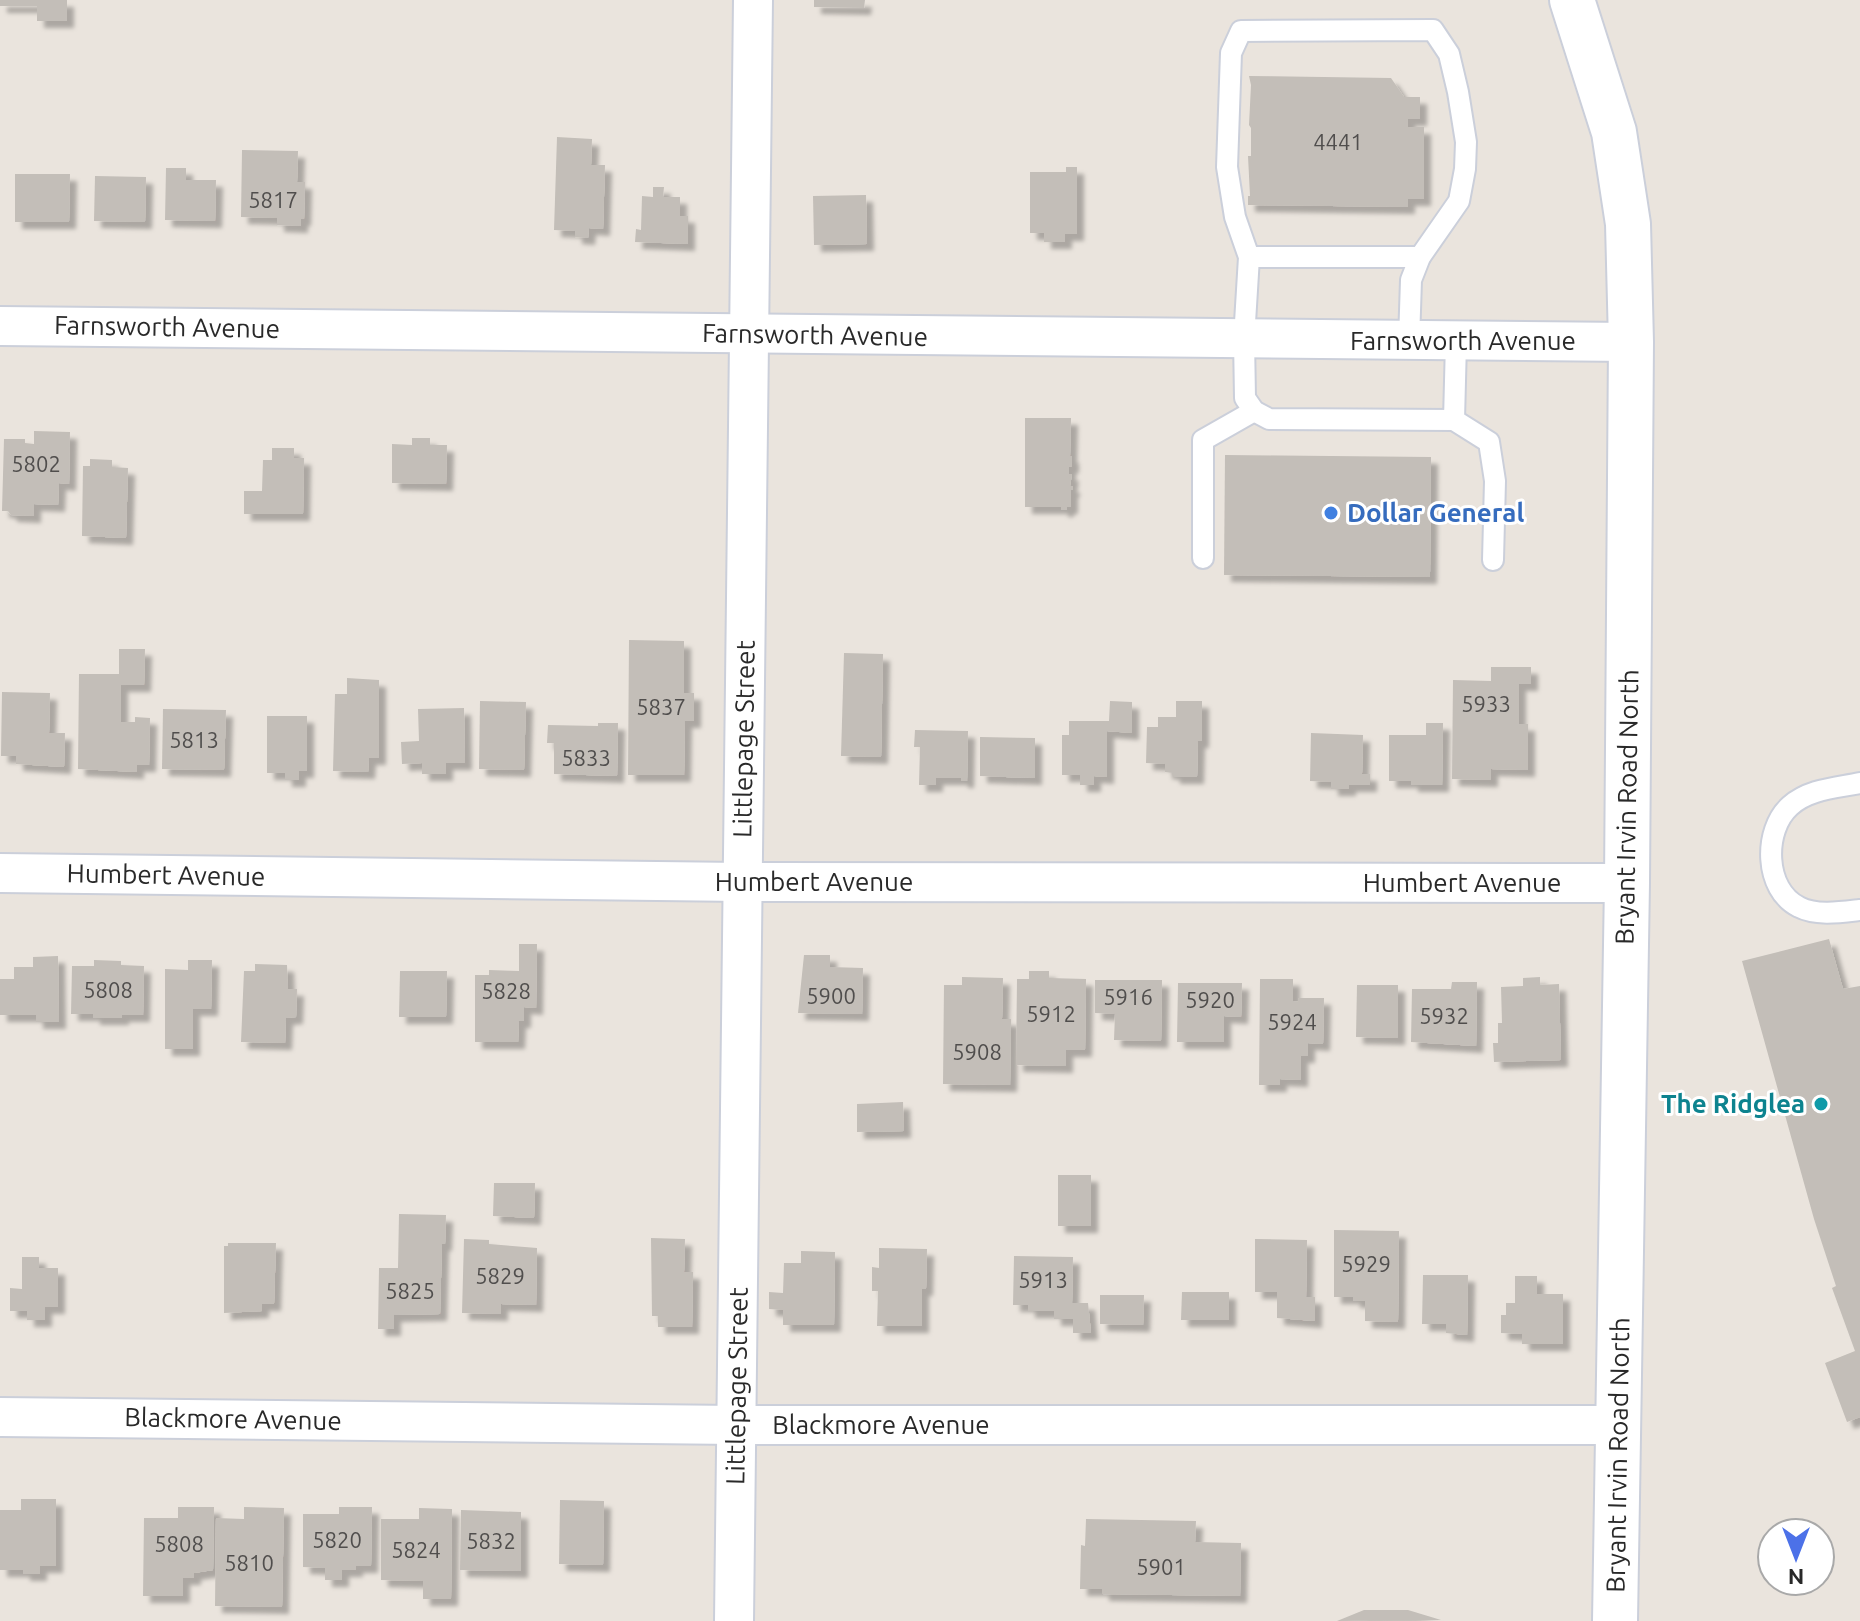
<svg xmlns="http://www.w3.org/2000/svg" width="1860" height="1621" viewBox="0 0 1860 1621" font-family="Ubuntu,sans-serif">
<defs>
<filter id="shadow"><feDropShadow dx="7" dy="7" stdDeviation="2" flood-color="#0004"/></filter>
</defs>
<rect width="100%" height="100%" fill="#eae4dd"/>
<g fill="#c3beb8" filter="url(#shadow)">
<polygon points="0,0 67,0 67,21 37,21 37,6 0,6"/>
<polygon points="814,0 865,0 864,8 814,7"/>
<polygon points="1249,76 1391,78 1404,97 1420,97 1420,119 1408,119 1408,127 1424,127 1424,199 1408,199 1408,207 1248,205 1248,196 1250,196 1248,156 1251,156 1251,128 1249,125 1251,85"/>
<polygon points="557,137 592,139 591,165 605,165 603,229 589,228 588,238 575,237 575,231 554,230"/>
<polygon points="242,150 298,151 297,182 305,182 304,219 301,219 301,226 277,225 277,218 241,217"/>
<polygon points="1066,167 1077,167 1077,234 1065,234 1065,242 1044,242 1044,233 1030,233 1030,172 1066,172"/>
<polygon points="166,168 186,168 186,180 216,180 215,221 165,220"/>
<polygon points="15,174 70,174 69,222 15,222"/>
<polygon points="95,176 146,177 145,222 94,221"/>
<polygon points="653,187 664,187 663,197 680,197 680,216 688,216 688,244 635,242 636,229 641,230 642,196 653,197"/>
<polygon points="866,195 867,244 814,245 813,196"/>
<polygon points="1025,418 1071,418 1070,456 1072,456 1072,466 1069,467 1069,474 1072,474 1070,486 1073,486 1073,490 1071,490 1071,507 1067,507 1067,510 1061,510 1061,507 1025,507"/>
<polygon points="34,431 70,432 69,484 59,483 58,505 34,504 34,516 11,515 8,511 2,511 4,439 25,439 25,443 34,444"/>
<polygon points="412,438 430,438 430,445 447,445 446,484 392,483 392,444 412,445"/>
<polygon points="272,448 294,448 294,458 304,458 303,514 244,514 244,491 262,491 263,460 272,460"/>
<polygon points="1225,455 1431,457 1430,577 1224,575"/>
<polygon points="90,459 112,460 112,467 128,468 126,538 82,536 83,466 90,466"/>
<polygon points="629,640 684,641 684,693 694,693 694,721 685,721 684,775 628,775"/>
<polygon points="119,649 145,649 144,685 121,685 121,722 135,722 135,717 150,718 149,765 137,765 137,772 78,769 79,674 119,674"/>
<polygon points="844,653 883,654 881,757 841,756"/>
<polygon points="1491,667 1531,667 1531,684 1519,684 1519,724 1528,724 1528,770 1491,769 1491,780 1452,779 1453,680 1491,681"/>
<polygon points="347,678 379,680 379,758 369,758 368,772 333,771 335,694 347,694"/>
<polygon points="2,692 50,693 49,733 65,733 64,767 16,764 16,756 1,756"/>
<polygon points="480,701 526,702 524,770 479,769"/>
<polygon points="1110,701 1132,702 1132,733 1107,731 1107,777 1094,776 1094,785 1080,785 1080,775 1062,775 1062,735 1069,735 1069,721 1109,721"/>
<polygon points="1176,701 1202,701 1202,741 1198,741 1197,777 1173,777 1173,773 1165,772 1165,764 1146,763 1147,727 1158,727 1158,717 1176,717"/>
<polygon points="464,708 465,763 446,763 446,774 422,774 422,763 402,764 401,742 419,741 418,709"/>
<polygon points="163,709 226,710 224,770 162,769"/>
<polygon points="267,716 307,716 307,771 299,771 299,780 285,780 285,773 267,773"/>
<polygon points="598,723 618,723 617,776 554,774 554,743 547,743 548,725 598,726"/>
<polygon points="1426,723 1443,723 1442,785 1411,785 1411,781 1389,781 1389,735 1426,735"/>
<polygon points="915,730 968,731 967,781 961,781 961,778 936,778 936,785 919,785 920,747 914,747"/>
<polygon points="1311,733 1363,735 1362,774 1370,774 1370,785 1349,785 1349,789 1331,789 1331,782 1310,781"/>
<polygon points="980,737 1035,738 1035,778 980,776"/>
<polygon points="1829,939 1843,989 1860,986 1860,1417 1847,1422 1825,1363 1855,1351 1832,1288 1836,1286 1814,1219 1742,961"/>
<polygon points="519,944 537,944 536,1008 524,1007 524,1021 519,1021 518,1042 475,1042 475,975 489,975 489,970 519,971"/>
<polygon points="804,955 830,955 830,967 863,968 862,1014 798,1013"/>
<polygon points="58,956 59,1022 36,1022 36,1015 0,1015 0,979 14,979 14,967 33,967 33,957"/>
<polygon points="94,960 121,961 121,965 144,966 143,1015 122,1015 122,1018 93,1018 93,1014 71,1014 72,966 94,966"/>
<polygon points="188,960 212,960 211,1009 193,1009 193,1049 165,1049 165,969 188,970"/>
<polygon points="255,964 287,965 288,989 297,989 296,1017 286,1018 285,1043 241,1042 244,971 255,971"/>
<polygon points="400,971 447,971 446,1017 399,1017"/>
<polygon points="1029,971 1049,971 1049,978 1086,979 1085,1050 1066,1050 1066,1066 1016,1065 1017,979 1029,979"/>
<polygon points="962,977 1003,978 1002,1019 1011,1019 1010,1085 943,1084 944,985 962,985"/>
<polygon points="1540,977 1540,985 1559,984 1561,1060 1494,1062 1493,1043 1498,1043 1498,1023 1502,1023 1501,987 1523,986 1523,978"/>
<polygon points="1260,979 1293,979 1293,1001 1298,1002 1298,998 1324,998 1323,1044 1308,1043 1308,1056 1301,1056 1301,1080 1280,1079 1280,1085 1259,1085"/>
<polygon points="1095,980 1162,980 1161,1041 1114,1040 1115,1014 1095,1013"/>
<polygon points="1452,982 1477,982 1476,1046 1411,1042 1412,989 1451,989"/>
<polygon points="1178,983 1242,983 1241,1017 1224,1016 1224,1042 1177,1042"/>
<polygon points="1357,985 1398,985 1398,1038 1356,1037"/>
<polygon points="903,1102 904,1131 857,1132 857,1104"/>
<rect x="1058" y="1175" width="33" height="51"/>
<polygon points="494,1183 535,1183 534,1218 493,1216"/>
<polygon points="399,1214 446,1215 445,1244 442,1244 440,1314 394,1315 394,1329 378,1329 379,1268 398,1268"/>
<polygon points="1334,1230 1399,1231 1398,1322 1365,1321 1365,1301 1353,1301 1353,1297 1334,1297"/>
<polygon points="651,1238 685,1239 684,1272 693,1272 692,1327 658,1327 658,1316 652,1316"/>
<polygon points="464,1239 489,1240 489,1244 537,1248 536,1305 501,1304 501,1314 462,1313"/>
<polygon points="1255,1239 1307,1240 1306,1297 1315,1297 1315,1321 1277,1318 1277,1292 1255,1292"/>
<polygon points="228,1243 276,1243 274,1304 262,1304 262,1311 224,1313 224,1246 228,1246"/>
<polygon points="879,1248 927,1249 926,1289 922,1289 922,1326 877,1326 878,1291 872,1291 872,1267 879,1268"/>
<polygon points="801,1251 835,1252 834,1325 783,1325 783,1310 769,1309 769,1292 783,1293 784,1263 801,1263"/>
<polygon points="1014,1256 1073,1257 1072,1303 1088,1303 1091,1333 1073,1333 1073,1319 1054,1319 1054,1311 1028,1311 1028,1305 1013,1305"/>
<polygon points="22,1257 39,1257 39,1268 58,1268 58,1307 45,1307 45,1320 27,1320 27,1311 10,1311 10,1288 22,1289"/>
<polygon points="1423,1275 1468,1275 1467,1335 1446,1333 1446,1324 1422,1324"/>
<polygon points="1515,1276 1537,1276 1537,1294 1563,1294 1563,1344 1522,1344 1522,1334 1501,1333 1501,1315 1506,1315 1506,1303 1515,1303"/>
<polygon points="1182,1292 1229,1292 1229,1320 1181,1320"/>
<polygon points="1100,1295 1144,1295 1143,1325 1100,1324"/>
<polygon points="21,1499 56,1499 56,1566 40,1566 40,1574 23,1574 23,1570 0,1570 0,1510 21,1510"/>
<polygon points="560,1500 604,1501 603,1565 559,1564"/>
<polygon points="178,1507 214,1507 213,1570 194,1573 194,1578 183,1578 183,1596 143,1596 144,1518 178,1518"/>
<polygon points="244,1507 284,1508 282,1607 215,1606 216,1518 244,1519"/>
<polygon points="339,1507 372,1507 371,1566 356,1566 356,1570 342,1570 342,1580 325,1580 325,1568 303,1567 303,1514 339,1514"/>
<polygon points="419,1508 452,1509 451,1599 423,1599 423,1581 381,1580 381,1519 419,1519"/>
<polygon points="461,1510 521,1512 521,1571 460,1570"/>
<polygon points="1086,1519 1196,1521 1195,1542 1241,1543 1240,1596 1102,1594 1102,1589 1080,1589 1081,1545 1085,1546"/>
<polygon points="1364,1610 1408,1610 1441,1620 1337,1621"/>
</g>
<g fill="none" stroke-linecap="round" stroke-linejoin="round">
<g stroke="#cbcfda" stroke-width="24">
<g id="service">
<polyline points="1249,257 1420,257"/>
<polyline points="1409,341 1411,280 1420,257 1459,201 1465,169 1466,142 1458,92 1449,54 1433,30 1241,31 1231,53 1227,167 1235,217 1249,257 1244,339 1245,398 1254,411 1269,419 1454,420 1456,342"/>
<polyline points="1454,420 1489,442 1495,481 1493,560"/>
<polyline points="1203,558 1203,440 1254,411"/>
<path d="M1860,783C1836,788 1809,789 1790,806C1763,830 1764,890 1799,907C1816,916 1842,912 1860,910"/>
</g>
</g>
<g stroke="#cbcfda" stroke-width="42">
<g id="minor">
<polyline points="0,326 1631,342"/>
<polyline points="0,873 742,882 1627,883"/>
<polyline points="0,1417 736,1425 1618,1425"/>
<polyline points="734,1621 753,0"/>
</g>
</g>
<g stroke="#cbcfda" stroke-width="48">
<polyline id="secondary" points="1572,0 1614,132 1628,224 1631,342 1627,883 1615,1621"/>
</g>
<use href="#service" stroke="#fff" stroke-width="20"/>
<use href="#minor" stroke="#fff" stroke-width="38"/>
<use href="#secondary" stroke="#fff" stroke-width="44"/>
</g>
<circle fill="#3f7fe0" stroke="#fff" stroke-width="3" cx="1331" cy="513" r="8"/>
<circle fill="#0f9aa8" stroke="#fff" stroke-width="3" cx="1821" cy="1104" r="8"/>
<g text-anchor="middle" stroke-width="6" stroke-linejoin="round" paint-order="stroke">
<g font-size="22" fill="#504e4d">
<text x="1338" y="150">4441</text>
<text x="273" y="208">5817</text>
<text x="36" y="472">5802</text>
<text x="1486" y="712">5933</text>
<text x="661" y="715">5837</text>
<text x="194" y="748">5813</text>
<text x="586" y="766">5833</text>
<text x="108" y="998">5808</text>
<text x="506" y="999">5828</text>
<text x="831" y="1004">5900</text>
<text x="1128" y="1005">5916</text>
<text x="1210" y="1008">5920</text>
<text x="1051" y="1022">5912</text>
<text x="1444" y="1024">5932</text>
<text x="1292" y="1030">5924</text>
<text x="977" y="1060">5908</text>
<text x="1366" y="1272">5929</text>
<text x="500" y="1284">5829</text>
<text x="1043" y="1288">5913</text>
<text x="410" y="1299">5825</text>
<text x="337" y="1548">5820</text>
<text x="491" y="1549">5832</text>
<text x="179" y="1552">5808</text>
<text x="416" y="1558">5824</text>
<text x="249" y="1571">5810</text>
<text x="1161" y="1575">5901</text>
</g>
<g font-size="26" fill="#292929" stroke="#fff">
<text transform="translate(167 327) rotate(1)" y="9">Farnsworth Avenue</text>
<text transform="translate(815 335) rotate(1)" y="9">Farnsworth Avenue</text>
<text x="1463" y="350">Farnsworth Avenue</text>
<text transform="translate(744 739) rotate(-89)" y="9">Littlepage Street</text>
<text transform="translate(1627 807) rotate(-89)" y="9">Bryant Irvin Road North</text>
<text transform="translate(166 875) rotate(1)" y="9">Humbert Avenue</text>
<text x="814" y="891">Humbert Avenue</text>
<text x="1462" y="892">Humbert Avenue</text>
<text transform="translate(737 1386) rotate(-89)" y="9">Littlepage Street</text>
<text transform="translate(233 1419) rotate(1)" y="9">Blackmore Avenue</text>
<text x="881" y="1434">Blackmore Avenue</text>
<text transform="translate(1618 1455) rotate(-89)" y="9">Bryant Irvin Road North</text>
</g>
<g font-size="26" font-weight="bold" fill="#366cbe" stroke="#fff" text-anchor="start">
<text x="1347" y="522">Dollar General</text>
</g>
<g font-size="26" font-weight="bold" fill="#0d838f" stroke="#fff" text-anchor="end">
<text x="1805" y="1113">The Ridglea</text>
</g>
</g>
<g transform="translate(1796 1557) rotate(180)"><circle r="38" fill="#ffffff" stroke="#a9a9a9" stroke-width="2"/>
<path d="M0-6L14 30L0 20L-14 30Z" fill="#4c71e8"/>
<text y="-12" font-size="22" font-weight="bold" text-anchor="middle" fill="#292929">N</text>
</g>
</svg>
